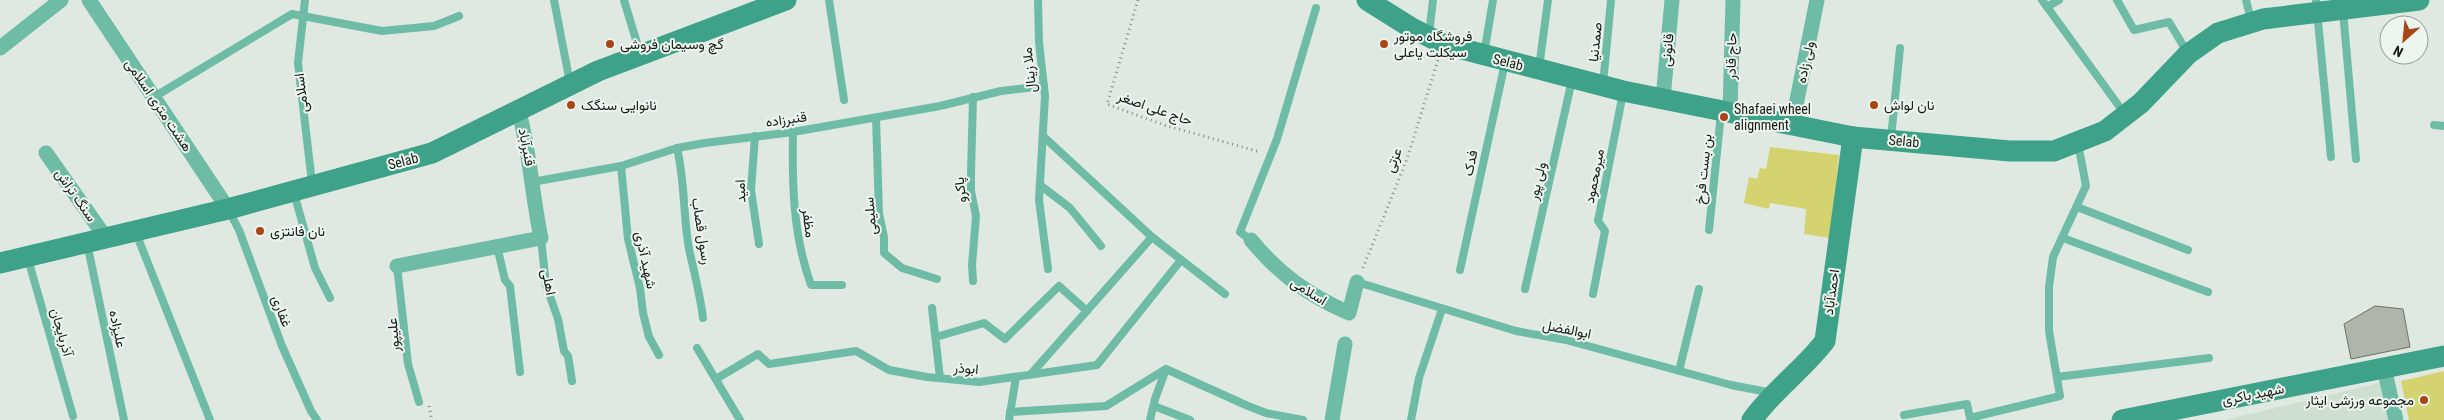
<svg xmlns="http://www.w3.org/2000/svg" width="2444" height="420" viewBox="0 0 2444 420" font-family="'Roboto Condensed',Vazirmatn,sans-serif">
<rect width="100%" height="100%" fill="#dfe9e1"/>
<polygon fill="#cedfd1" points="2387,381 2396,420 2225,420"/>
<g fill="#d5d370">
<polygon points="1770,147 1839,155 1830,238 1804,234 1806,209 1770,203 1769,209 1744,203 1749,177 1757,179 1760,168 1766,169"/>
<polygon points="2444,371 2444,420 2409,420 2401,381"/>
</g>
<polygon fill="#afb5ab" stroke="#6e7269" points="2375,306 2403,309 2410,347 2351,359 2344,324"/>
<g fill="none" stroke-linecap="round" stroke-linejoin="round">
<g stroke="#868d87" stroke-width="3" stroke-dasharray="1 4" stroke-linecap="butt">
<polyline points="1138,0 1107,104 1164,125 1260,152"/>
<polyline points="1363,268 1407,159 1438,60"/>
<polyline points="429,406 432,420"/>
</g>
<g stroke="#6fbca6" stroke-width="8">
<polyline points="305,0 298,63 312,183"/>
<polyline points="554,0 570,83"/>
<polyline points="624,0 640,53"/>
<polyline points="829,0 844,100"/>
<polyline points="1038,0 1039,42 1045,96 1039,200 1048,269"/>
<polyline points="2042,0 2124,113"/>
<polyline points="2117,0 2134,30 2169,22 2187,52"/>
<polyline points="2246,0 2251,20"/>
<polyline points="2316,0 2331,157"/>
<polyline points="2047,7 2059,0"/>
<polyline points="2343,11 2356,159"/>
<polyline points="1429,35 1433,0"/>
<polyline points="1484,54 1493,0"/>
<polyline points="1539,68 1548,0"/>
<polyline points="1603,84 1611,0"/>
<polyline points="154,97 292,14 382,31 434,26 459,16"/>
<polyline points="973,97 971,173 971,191 976,216 972,265 973,281"/>
<polyline points="876,118 879,213 884,237 884,253 902,268 937,279"/>
<polyline points="2434,125 2444,126"/>
<path d="M793,132C792,185 793,235 811,285H842"/>
<polyline points="755,136 751,190 759,244"/>
<polyline points="1044,137 1152,237 1225,294"/>
<polyline points="1891,138 1900,48"/>
<path d="M677,148C685,181 683,216 689,249C694,272 700,294 703,318"/>
<polyline points="621,166 628,239 640,288 643,313 649,337 659,355"/>
<polyline points="532,182 621,166 677,148 705,143 793,132 940,106 1001,91 1044,86"/>
<polyline points="1040,185 1070,208 1101,246"/>
<polyline points="294,193 315,268 330,298"/>
<polyline points="2077,207 2188,250"/>
<polyline points="229,211 239,230 282,346 311,411 317,420"/>
<polyline points="1709,230 1721,113"/>
<polyline points="136,233 210,420"/>
<polyline points="541,238 546,285 558,319 564,351 568,356 572,381"/>
<polyline points="2063,238 2208,292"/>
<polyline points="1251,240 1240,232 1277,139 1316,8"/>
<polyline points="87,243 124,420"/>
<polyline points="497,246 505,280 510,286 520,372"/>
<polyline points="28,259 73,416"/>
<polyline points="397,266 408,364 419,402"/>
<polyline points="1460,270 1505,63"/>
<polyline points="1357,282 1516,331 1566,340 1731,385 1773,393"/>
<polyline points="1525,289 1572,80"/>
<polyline points="1593,294 1605,231 1598,221 1623,93"/>
<polyline points="932,308 940,378"/>
<polyline points="936,337 984,323 1005,339 1059,286 1087,311"/>
<polyline points="697,348 740,420"/>
<polyline points="1679,371 1699,289"/>
<polyline points="1031,374 1152,237"/>
<polyline points="2057,377 2209,358"/>
<polyline points="716,379 758,354 769,364 856,351 889,370 927,377 979,382 1097,365 1181,260"/>
<polyline points="1154,406 1190,420"/>
<polyline points="1010,412 1106,406 1166,369"/>
<polyline points="1904,415 1967,404 1970,418 2060,396 2049,331 2049,287 2053,257 2086,186 2078,143"/>
<polyline points="1009,420 1016,377"/>
<polyline points="1150,420 1155,399 1166,369 1248,406 1266,413 1303,420"/>
<polyline points="1411,420 1419,378 1442,309"/>
</g>
<g stroke="#6fbca6" stroke-width="15">
<polyline points="89,0 228,209"/>
<polyline points="0,48 61,0"/>
<polyline points="1663,99 1672,0"/>
<polyline points="1730,112 1733,0"/>
<polyline points="1792,125 1817,0"/>
<polyline points="46,153 106,238"/>
<path d="M1251,240C1280,275 1308,295 1349,313L1357,282"/>
<path d="M397,266L541,238C532,195 530,153 519,112"/>
<polyline points="2384,368 2396,420"/>
<polyline points="1332,420 1345,344"/>
</g>
<g stroke="#3da288" stroke-width="21">
<polyline points="1367,0 1410,27 1443,44 1623,91 1853,137 2010,151 2054,151 2105,131 2141,103 2188,54 2218,33 2263,19 2419,0"/>
<polyline points="0,263 228,209 432,153 598,71 786,0"/>
<path d="M1752,420C1773,390 1803,370 1825,341L1853,137"/>
<polyline points="2122,420 2444,356"/>
</g>
</g>
<g fill="#aa4517" stroke="#ecf6ee" stroke-width="2">
<circle cx="610" cy="44" r="5"/>
<circle cx="1384" cy="44" r="5"/>
<circle cx="571" cy="105" r="5"/>
<circle cx="1874" cy="105" r="5"/>
<circle cx="1724" cy="117" r="5"/>
<circle cx="260" cy="231" r="5"/>
<circle cx="2424" cy="400" r="5"/>
</g>
<g text-anchor="middle" stroke-width="4" stroke-linejoin="round" paint-order="stroke">
<g font-size="14" fill="#171a17" stroke="#ecf6ee" text-anchor="start">
<text x="1394" y="41">فروشگاه موتور<tspan x="1394" dy="16">سیکلت یاعلی</tspan></text>
<text x="620" y="49">گچ وسیمان فروشی</text>
<text x="581" y="110">نانوایی سنگک</text>
<text x="1884" y="110">نان لواش</text>
<text x="1734" y="114">Shafaei wheel<tspan x="1734" dy="16">alignment</tspan></text>
<text x="270" y="236">نان فانتزی</text>
<text x="2414" y="405" text-anchor="end">مجموعه ورزشی ایثار</text>
</g>
<g font-size="14" fill="#171a17" stroke="#ecf6ee">
<text transform="translate(1595 42) rotate(-84)" y="5">صمدنیا</text>
<text transform="translate(1667 50) rotate(-85)" y="5">قانونی</text>
<text transform="translate(1731 56) rotate(-89)" y="5">حاج قادر</text>
<text transform="translate(1508 62) rotate(14)" y="5">Selab</text>
<text transform="translate(1805 62) rotate(-78)" y="5">ولی زاده</text>
<text transform="translate(1029 70) rotate(-96)" y="5">ملا زینال</text>
<text transform="translate(301 93) rotate(-97)" y="5">اسلامی</text>
<text transform="translate(159 105) rotate(56)" y="5">هشت متری اسلامی</text>
<text transform="translate(1155 108) rotate(19)" y="5">حاج علی اصغر</text>
<text transform="translate(786 119) rotate(-8)" y="5">قنبرزاده</text>
<text transform="translate(1904 141) rotate(5)" y="5">Selab</text>
<text transform="translate(527 147) rotate(79)" y="5">قنبرآباد</text>
<text transform="translate(1393 160) rotate(-69)" y="5">عزتی</text>
<text transform="translate(403 161) rotate(-15)" y="5">Selab</text>
<text transform="translate(1470 163) rotate(-78)" y="5">فدک</text>
<text transform="translate(1703 169) rotate(-84)" y="5">بن بست فرخ</text>
<text transform="translate(1594 176) rotate(-79)" y="5">میرمحمود</text>
<text transform="translate(1537 181) rotate(-77)" y="5">ولی پور</text>
<text transform="translate(960 190) rotate(-96)" y="5">پاکرو</text>
<text transform="translate(740 191) rotate(-92)" y="5">امید</text>
<text transform="translate(76 195) rotate(55)" y="5">سنگ تراش</text>
<text transform="translate(870 216) rotate(-95)" y="5">سلیمی</text>
<text transform="translate(809 223) rotate(83)" y="5">مظفر</text>
<text transform="translate(702 231) rotate(81)" y="5">رسول قصاب</text>
<text transform="translate(646 260) rotate(78)" y="5">شهید آذری</text>
<text transform="translate(549 282) rotate(79)" y="5">اهلی</text>
<text transform="translate(1309 291) rotate(32)" y="5">اسلامی</text>
<text transform="translate(1831 292) rotate(-82)" y="5">احمدآباد</text>
<text transform="translate(282 311) rotate(69)" y="5">غفاری</text>
<text transform="translate(118 329) rotate(78)" y="5">علیزاده</text>
<text transform="translate(1567 329) rotate(11)" y="5">ابوالفضل</text>
<text transform="translate(62 332) rotate(74)" y="5">آذربایجان</text>
<text transform="translate(393 335) rotate(-95)" y="5">علیپور</text>
<text transform="translate(966 368) rotate(4)" y="5">ابوذر</text>
<text transform="translate(2253 394) rotate(-11)" y="5">شهید باکری</text>
</g>
</g>
<g transform="translate(2404 40) rotate(207)"><circle r="24" fill="#ecf6ee" stroke="#979e98"/>
<path d="M0-4L9 19L0 12L-9 19Z" fill="#aa4517"/>
<text y="-8" font-size="14" font-weight="bold" text-anchor="middle" fill="#171a17">N</text>
</g>
</svg>
